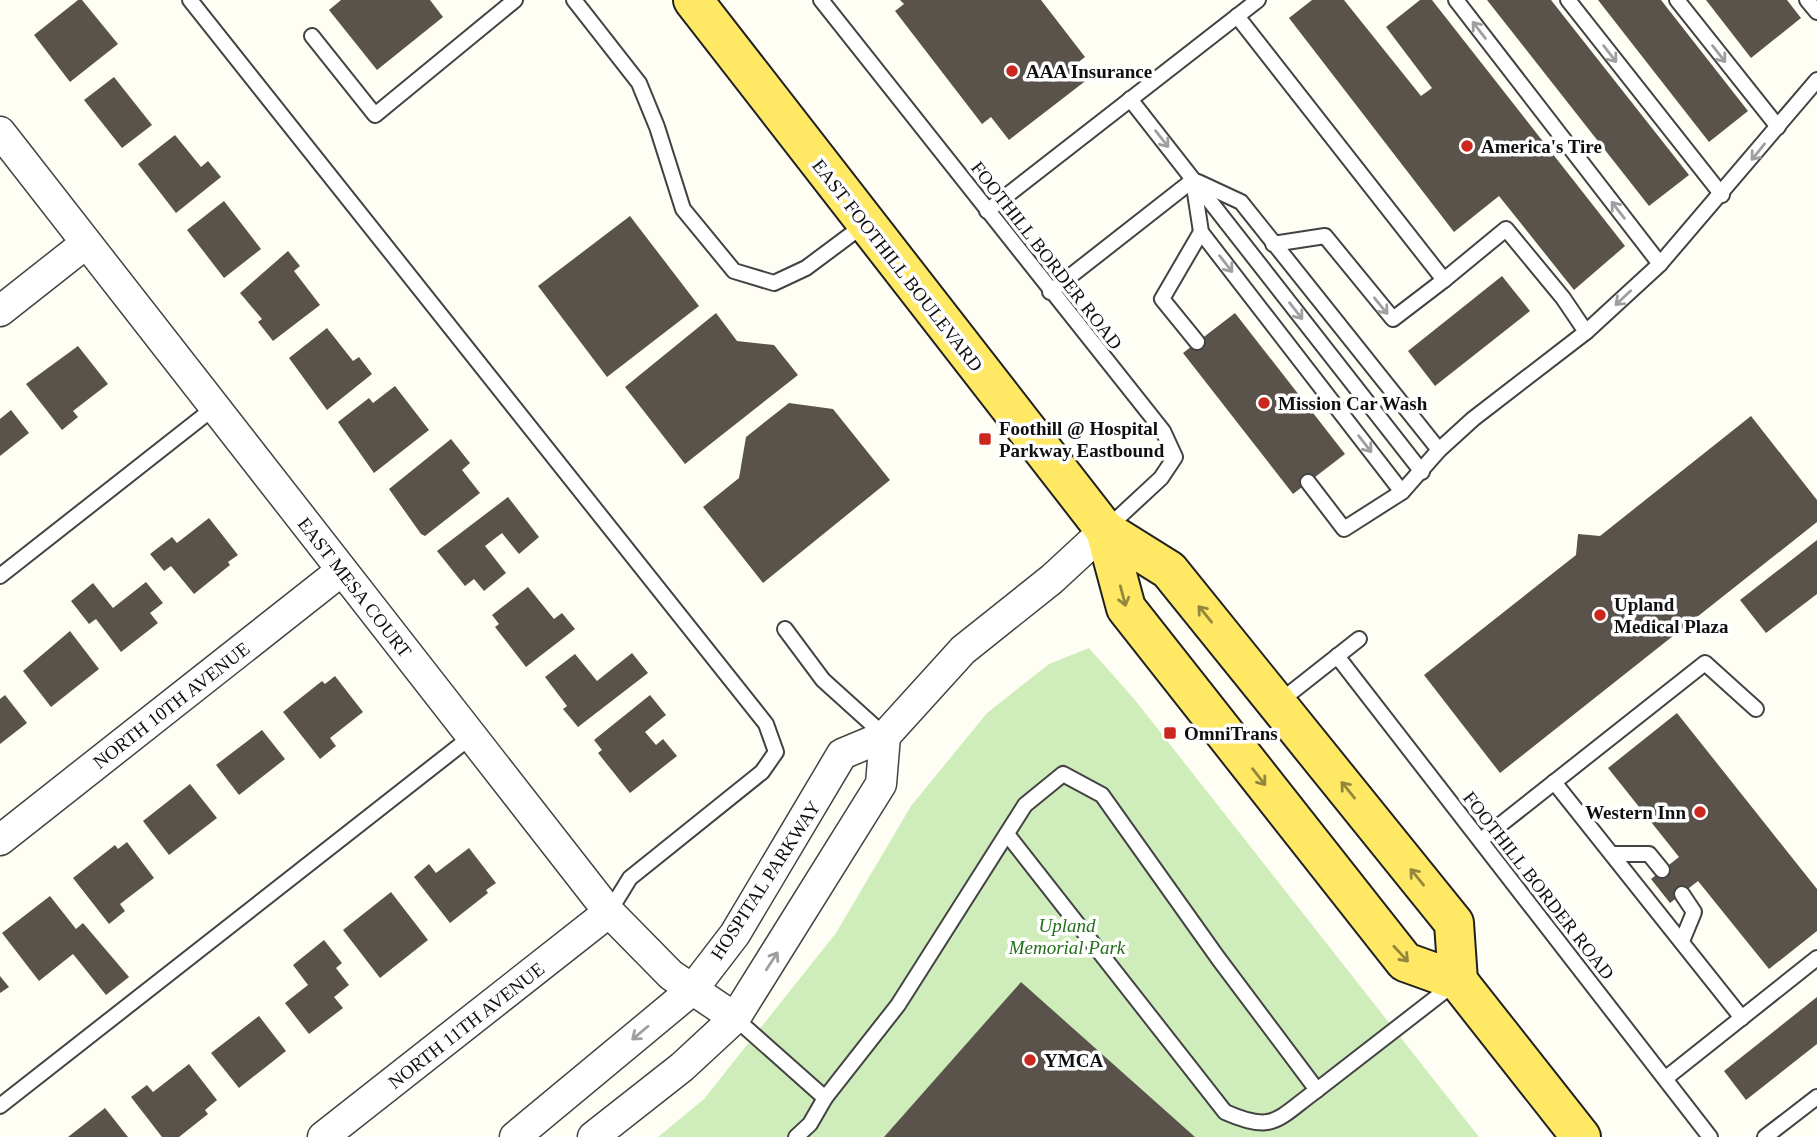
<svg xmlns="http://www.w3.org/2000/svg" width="1817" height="1137" viewBox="0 0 1817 1137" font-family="'Times New Roman',serif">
<rect width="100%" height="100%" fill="#fffef4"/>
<polygon fill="#cfedba" points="1089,648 1135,700 1479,1137 658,1137 704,1099 836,933 911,806 987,713 1049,664"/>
<g fill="#5a534c">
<polygon points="78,0 82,0 118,44 70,82 34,35"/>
<polygon points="341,0 430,0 443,17 377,70 329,10"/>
<polygon points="900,0 1041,0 1085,57 1076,64 1088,79 1009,140 991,117 982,124 895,11 904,4"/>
<polygon points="1312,0 1344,0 1421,96 1432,88 1386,27 1420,0 1432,0 1625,246 1574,290 1499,196 1454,232 1289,18"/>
<polygon points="1487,0 1551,0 1689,175 1649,206"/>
<polygon points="1598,0 1661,0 1748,111 1709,142"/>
<polygon points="1706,0 1787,0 1801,18 1751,58"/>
<polygon points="114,77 152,125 122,148 84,100"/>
<polygon points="175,135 201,167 208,161 221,177 176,213 138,164"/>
<polygon points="224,201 261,249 224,278 187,230"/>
<polygon points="630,216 699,306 607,377 538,286"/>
<polygon points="288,251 300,266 294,271 320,305 273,341 258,322 262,319 240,293"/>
<polygon points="1502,276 1530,311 1435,386 1408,351"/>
<polygon points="716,313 737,341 774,345 798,375 685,464 625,387"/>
<polygon points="1235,313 1345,454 1293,494 1183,353"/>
<polygon points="327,328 353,361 359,357 372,374 327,410 289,358"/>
<polygon points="78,346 108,384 73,411 78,417 62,430 26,384"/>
<polygon points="395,386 429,430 374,473 338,422 369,398 373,403"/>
<polygon points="789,403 833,409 890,480 763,583 703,507 739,478 746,437"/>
<polygon points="11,410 29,433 0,456 0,419"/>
<polygon points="1751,416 1817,500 1817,522 1500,773 1424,675 1576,555 1578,534 1600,536"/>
<polygon points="451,439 470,463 462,470 480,493 425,536 421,534 389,489"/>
<polygon points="508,497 539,537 519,554 502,533 485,546 506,573 484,591 474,579 465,586 437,551"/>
<polygon points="209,518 238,555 228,562 230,565 194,594 171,566 164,571 150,554 172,537 177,543"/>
<polygon points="1817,540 1817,594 1766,633 1740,600"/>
<polygon points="146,582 163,603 150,613 158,623 121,652 96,619 89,624 71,601 93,583 113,608"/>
<polygon points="528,587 554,619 562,613 575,629 526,667 495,627 499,624 492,615"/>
<polygon points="70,631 99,669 51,707 23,671"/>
<polygon points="632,653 648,673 578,727 563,709 567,706 545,677 575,654 597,681"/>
<polygon points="335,676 363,712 330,738 336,746 320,759 283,712 322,681 325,684"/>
<polygon points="5,695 27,723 0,744 0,699"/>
<polygon points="650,695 666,715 645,732 656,745 663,739 677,756 630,793 598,753 602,750 594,740"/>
<polygon points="1677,713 1817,889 1817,931 1769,969 1698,881 1670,903 1651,879 1679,857 1608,768"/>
<polygon points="262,730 285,759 239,795 216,765"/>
<polygon points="190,784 217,818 169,855 143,821"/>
<polygon points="127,842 154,878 120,904 125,911 109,924 73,878 115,845 118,849"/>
<polygon points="469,848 496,883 486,890 488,893 450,923 414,877 429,864 436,873"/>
<polygon points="391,892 428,940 380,978 343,930"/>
<polygon points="50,896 76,929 83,923 129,977 106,995 73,954 39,981 2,933"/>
<polygon points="324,940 342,963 336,968 349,985 334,997 343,1008 309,1034 285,1003 308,985 293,965"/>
<polygon points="0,976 9,987 0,993"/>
<polygon points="1021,982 1195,1137 884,1137"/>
<polygon points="1817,997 1817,1044 1746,1100 1724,1071"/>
<polygon points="259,1016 286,1051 239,1088 211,1053"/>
<polygon points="189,1064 217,1100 205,1110 208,1114 179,1137 162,1137 131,1097 147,1085 153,1092"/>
<polygon points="105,1108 128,1137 68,1137"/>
</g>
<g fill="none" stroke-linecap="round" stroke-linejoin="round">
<g stroke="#434343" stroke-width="18">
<g id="lane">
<polyline points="190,0 766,724 776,752 762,772 630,878 609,912"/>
<polyline points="574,0 639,83 657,127 683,209 734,271 774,283 806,268 865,224"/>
<polyline points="821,0 1163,431 1175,457 1161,478 1106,529"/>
<polyline points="1456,0 1660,264"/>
<polyline points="1568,0 1722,195"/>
<polyline points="1677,0 1778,127"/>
<polyline points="1807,0 1817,12"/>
<polyline points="312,36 375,115 515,0"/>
<polyline points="1130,99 1422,472"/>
<polyline points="1193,180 1201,232 1402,492 1439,450 1473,419 1586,332 1563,298 1506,229 1444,280 1237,16"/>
<polyline points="1198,182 1241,202 1439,450"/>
<polyline points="987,211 1258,0"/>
<polyline points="1273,244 1325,236 1393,319 1444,280"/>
<polyline points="1050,292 1193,180"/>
<polyline points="1586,332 1660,264 1817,80"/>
<polyline points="1197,342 1162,299 1201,232"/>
<polyline points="1308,482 1344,529 1402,492"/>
<polyline points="0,576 215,407"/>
<polyline points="785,629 823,680 885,736"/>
<polyline points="1337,656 1710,1137"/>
<polyline points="1279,702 1359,639"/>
<polyline points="1554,782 1742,1018"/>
<path d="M1007,834L1225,1112C1274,1134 1277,1119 1317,1090"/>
<polyline points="1481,840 1705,663 1756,709"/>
<polyline points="1612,854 1649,854 1662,870"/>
<polyline points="1682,894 1694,912 1682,941"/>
<polyline points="735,1018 825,1098 898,1005 1025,805 1063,774 1102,795 1218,958 1317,1090 1455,983"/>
<polyline points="1666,1078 1817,958"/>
<polyline points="0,1106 472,736"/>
<polyline points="796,1137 810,1124 825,1098"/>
<polyline points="1765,1137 1817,1097"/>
</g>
</g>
<g stroke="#434343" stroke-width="33">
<g id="street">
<polyline points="0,132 609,912 671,975 735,1018"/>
<polyline points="0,311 85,244"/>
<polyline points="0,840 341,571"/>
<polyline points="323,1137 609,912"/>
<polyline points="515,1137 692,990 735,934 842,754 885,736 963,650 1052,579 1105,530"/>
<polyline points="593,1137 682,1067 735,1018 881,784 885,736"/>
</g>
</g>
<g stroke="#212121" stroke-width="42">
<g id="primary">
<polyline points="693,0 1105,530 1169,570 1454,923 1458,981"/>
<polyline points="1105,530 1126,608 1405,962 1458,981 1581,1137"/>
</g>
</g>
<use href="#lane" stroke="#fff" stroke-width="14"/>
<use href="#street" stroke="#fff" stroke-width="30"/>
<use href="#primary" stroke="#ffe864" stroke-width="38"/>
</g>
<defs><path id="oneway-shaft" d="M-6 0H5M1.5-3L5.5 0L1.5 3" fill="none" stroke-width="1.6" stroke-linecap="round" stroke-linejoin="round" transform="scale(1.75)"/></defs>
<g stroke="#9f9f9f">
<use href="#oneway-shaft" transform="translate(1479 30) rotate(-128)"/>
<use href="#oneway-shaft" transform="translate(1610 54) rotate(52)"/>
<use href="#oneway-shaft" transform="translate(1719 54) rotate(52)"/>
<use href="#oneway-shaft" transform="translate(1162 139) rotate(52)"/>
<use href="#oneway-shaft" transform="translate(1758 152) rotate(129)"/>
<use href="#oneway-shaft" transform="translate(1618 210) rotate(-128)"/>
<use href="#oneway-shaft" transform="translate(1226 264) rotate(52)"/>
<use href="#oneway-shaft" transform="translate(1623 298) rotate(137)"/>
<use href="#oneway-shaft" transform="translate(1381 306) rotate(51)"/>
<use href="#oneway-shaft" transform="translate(1296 311) rotate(52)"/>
<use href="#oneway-shaft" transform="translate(1365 444) rotate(52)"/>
<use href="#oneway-shaft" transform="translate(772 961) rotate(-57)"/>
<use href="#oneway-shaft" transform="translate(640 1033) rotate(140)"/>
</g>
<g stroke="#93873e">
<use href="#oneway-shaft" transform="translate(1123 596) rotate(75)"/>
<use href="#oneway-shaft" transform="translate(1205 614) rotate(-129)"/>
<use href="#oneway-shaft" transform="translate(1259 777) rotate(52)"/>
<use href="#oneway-shaft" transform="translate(1348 790) rotate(-129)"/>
<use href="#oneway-shaft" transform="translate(1417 877) rotate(-129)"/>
<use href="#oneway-shaft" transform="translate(1401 954) rotate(47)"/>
</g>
<g fill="#ca271e" stroke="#fff" stroke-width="2.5">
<circle cx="1012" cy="71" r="7"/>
<circle cx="1467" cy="146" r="7"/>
<circle cx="1264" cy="403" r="7"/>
<rect x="978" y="432" width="14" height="14" rx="3.5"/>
<circle cx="1600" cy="615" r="7"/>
<rect x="1163" y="726" width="14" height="14" rx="3.5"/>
<circle cx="1700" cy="812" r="7"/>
<circle cx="1030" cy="1060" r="7"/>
</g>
<g text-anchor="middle" stroke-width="7" stroke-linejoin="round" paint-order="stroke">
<g font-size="19" font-weight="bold" fill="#101010" stroke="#fff" text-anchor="start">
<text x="1026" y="78">AAA Insurance</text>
<text x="1481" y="153">America's Tire</text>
<text x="1278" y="410">Mission Car Wash</text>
<text x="999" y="435">Foothill @ Hospital<tspan x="999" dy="22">Parkway Eastbound</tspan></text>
<text x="1614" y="611">Upland<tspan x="1614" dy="22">Medical Plaza</tspan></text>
<text x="1184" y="740">OmniTrans</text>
<text x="1686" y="819" text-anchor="end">Western Inn</text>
<text x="1044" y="1067">YMCA</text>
</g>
<g font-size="19" fill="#101010" stroke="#fff">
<text transform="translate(1047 255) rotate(52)" y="7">FOOTHILL BORDER ROAD</text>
<text transform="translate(898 265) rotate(52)" y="7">EAST FOOTHILL BOULEVARD</text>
<text transform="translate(355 587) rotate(52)" y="7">EAST MESA COURT</text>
<text transform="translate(171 705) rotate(-38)" y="7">NORTH 10TH AVENUE</text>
<text transform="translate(765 880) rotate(-57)" y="7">HOSPITAL PARKWAY</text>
<text transform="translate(1539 885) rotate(52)" y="7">FOOTHILL BORDER ROAD</text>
<text transform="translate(466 1025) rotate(-38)" y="7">NORTH 11TH AVENUE</text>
</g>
<g font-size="19" font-style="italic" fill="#246e1b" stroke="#fff">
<text x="1067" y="932">Upland<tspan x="1067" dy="22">Memorial Park</tspan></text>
</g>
</g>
</svg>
